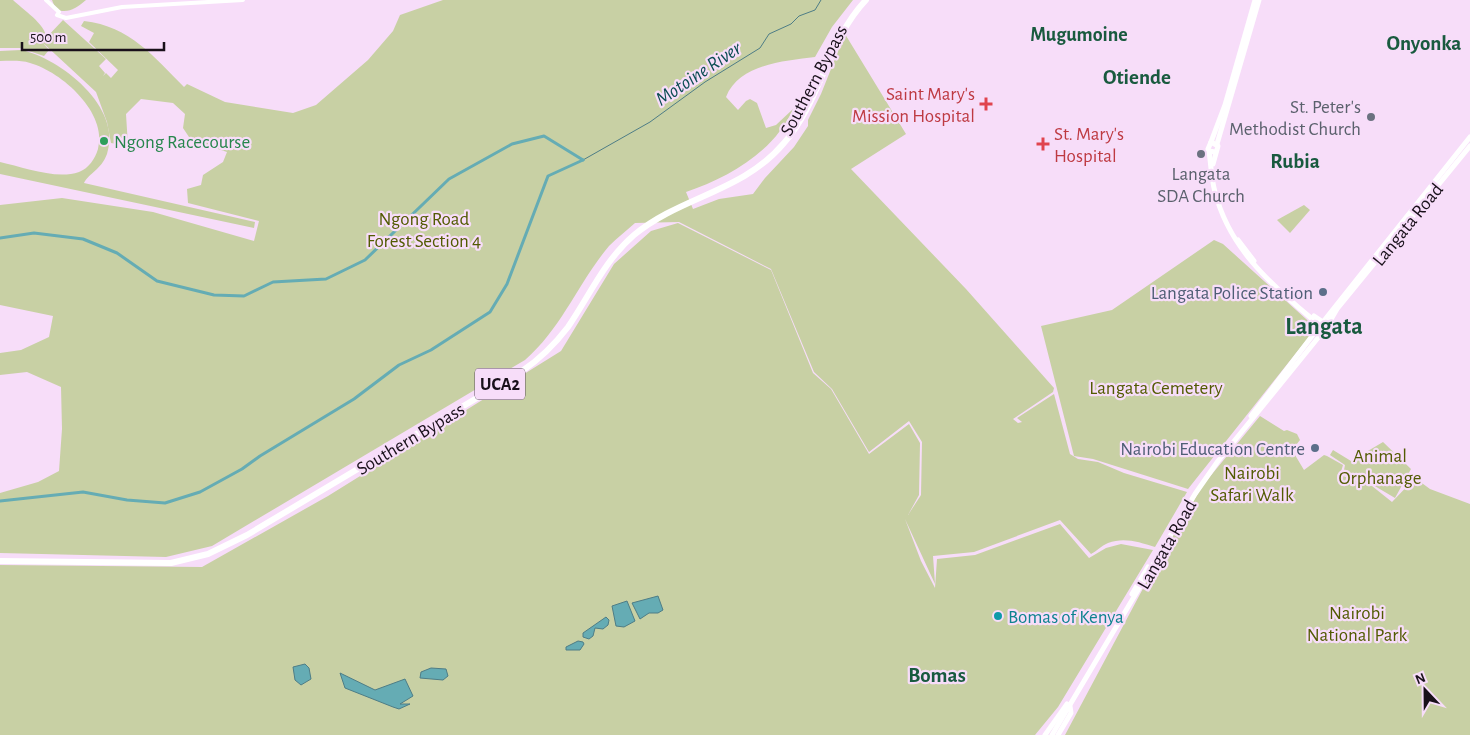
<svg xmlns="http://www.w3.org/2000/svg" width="1470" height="735" viewBox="0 0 1470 735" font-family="'Alegreya Sans',sans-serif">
<rect width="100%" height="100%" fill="#f7ddf9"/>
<g fill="#c8d0a4">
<path d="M0,0H13C22,9 47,25 46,38L63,20L106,59L99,66L105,73L103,76L106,73L111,78L118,70L89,42L94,33L81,26L84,21C130,26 154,57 184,87L187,84L225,102L293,113L316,105L368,60L393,31L400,15L443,0H853L832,27L815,57C784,61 739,64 726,97L738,110L746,101L750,99L757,103L766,128L776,125L793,109C774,152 728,178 686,192L693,209L719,199L753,194L765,178L794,147L808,126V120L821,94L845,34L906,134L851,169L966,289L1054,388L1053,392L1013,419L1018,423L1022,422L1017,418L1054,394L1070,454L1078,459L1098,462L1124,473L1187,492L1155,547C1139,542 1124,537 1108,543C1101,546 1097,551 1091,554L1060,520L974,552L933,556L935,584L905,519L921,561L935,588L937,559L975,555L1060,524L1089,558L1106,548L1121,544L1153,550L1058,707L1035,735H0V565L202,567L328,496L561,351L614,264L651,231L678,223L771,270L813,373L831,389L869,454L909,424L920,443L919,495L908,515L921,495L922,442L909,421L869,452L832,389L814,372L771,269L679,222L635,223C627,230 617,238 609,246C578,283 562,328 525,360L212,546L166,557L0,553V493L38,482L59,471L62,429L61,387L27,372L0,375V353L21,350L49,337L53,316L0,305V205L62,198L153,212L254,241L259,221L188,203L187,189L201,185L203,175L223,162L227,152L191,140L183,128L185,114L173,103L141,99L126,114L128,146L111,143L107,122L96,92L42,42L49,50L44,56L20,48H0Z"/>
<path d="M52,0H86C75,9 70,13 56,10Z"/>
<path d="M21,50C60,58 123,107 107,154C101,170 89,173 84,183L255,222L254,228L0,174V162C23,167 56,180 79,172C89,168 95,159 98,149C108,113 62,72 30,63C21,60 10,61 0,61V51Z"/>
<polygon points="1304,205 1310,210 1290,233 1277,220"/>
<polygon points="1214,240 1223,244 1316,328 1188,489 1093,459 1074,456 1041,326 1112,310"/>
<polygon points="1260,416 1284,431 1287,430 1297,434 1300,440 1292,450 1304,470 1324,455 1327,456 1343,465 1340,475 1372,486 1392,502 1415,478 1430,489 1470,504 1470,735 1065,735 1155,566 1203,485"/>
<polygon points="1383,442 1411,469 1395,498 1373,485 1343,475 1345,465 1330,455 1333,450 1351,461"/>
</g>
<g fill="#65acb4" stroke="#4e7d86">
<polygon points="658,596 663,610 658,613 649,613 640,619 632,603"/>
<polygon points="627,601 635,621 624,627 616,626 612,606"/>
<polygon points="606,617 609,620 608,625 603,629 595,628 593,636 589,639 583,637 583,633"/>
<polygon points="578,641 583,642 584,644 580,650 566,650 566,647"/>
<polygon points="305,664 309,668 311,679 301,685 295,680 293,667"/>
<polygon points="431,668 446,669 448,676 443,680 420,678 421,672"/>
<polygon points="340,673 375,690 405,679 413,696 400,704 410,704 399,709 393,707 345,688"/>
</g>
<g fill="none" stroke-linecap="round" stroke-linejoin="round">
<polyline stroke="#4e7d86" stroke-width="1" points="583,160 650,122 705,82 760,48 769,34 791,24 799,16 815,10 821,0"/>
<g stroke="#65acb4" stroke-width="3">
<polyline points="0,238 34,233 83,239 117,253 157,281 214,295 244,296 273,282 326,279 365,260 449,179 512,144 544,136 583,160"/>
<polyline points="0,501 83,492 127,500 165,503 200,492 242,469 260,456 354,399 399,365 431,350 490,312 507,284 548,176 583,160"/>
</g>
<polyline stroke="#fff" stroke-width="4" points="46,0 59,12 57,15 66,18 122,7 243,0"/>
<g stroke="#fff" stroke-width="5">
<polyline points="1211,142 1225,105 1255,0"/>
<polyline points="1217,144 1259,0"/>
<polyline points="1208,149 1211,142 1218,146 1213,164"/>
<path d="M1215,152L1209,151C1211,164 1211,178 1215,192C1229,247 1269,283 1311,318L1319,327L1251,416"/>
<polyline points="1238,240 1254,261"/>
<polyline points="1314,316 1323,322 1470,137"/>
<polyline points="1132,594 1148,567"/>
<polyline points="1045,735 1067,704"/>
<polyline points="1052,735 1195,494 1218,461 1326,328 1337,309 1470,146"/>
<polyline points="1058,735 1071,713 1070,706"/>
</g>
<path stroke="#fff" stroke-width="6" d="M0,561L171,563L208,554L247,535L522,371C540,359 555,344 568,327C590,295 604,261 634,235C681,196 743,192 784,143C821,101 827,41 866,0"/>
</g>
<g fill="#e0444e" stroke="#f7ddf9" stroke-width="2">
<path d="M983.5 96.5h5v5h5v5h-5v5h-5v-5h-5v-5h5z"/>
<path d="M1040.5 136.5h5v5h5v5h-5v5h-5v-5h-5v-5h5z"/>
</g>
<g fill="#6b7280" stroke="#f7ddf9" stroke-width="2">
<circle cx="1371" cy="117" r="5"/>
<circle cx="1201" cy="154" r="5"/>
</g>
<circle fill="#2e9e5b" stroke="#f7ddf9" stroke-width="2" cx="104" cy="141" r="5"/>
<g fill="#5c6f8a" stroke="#f7ddf9" stroke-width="2">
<circle cx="1323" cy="292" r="5"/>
<circle cx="1315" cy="448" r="5"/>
</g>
<circle fill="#0f9aa8" stroke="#f7ddf9" stroke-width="2" cx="998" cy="616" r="5"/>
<g text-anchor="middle" stroke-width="4.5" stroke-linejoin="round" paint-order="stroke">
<rect fill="#f7ddf9" stroke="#5c4e5d" stroke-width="1" x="475" y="368.5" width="50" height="31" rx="4"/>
<g font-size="18" font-weight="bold" fill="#19101a">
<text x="500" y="390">UCA2</text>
</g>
<g font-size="19" fill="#19101a" stroke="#f7ddf9">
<text transform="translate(813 80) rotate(-62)" y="7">Southern Bypass</text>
<text transform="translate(1407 224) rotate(-51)" y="7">Langata Road</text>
<text transform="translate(410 438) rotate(-31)" y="7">Southern Bypass</text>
<text transform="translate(1166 544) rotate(-60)" y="7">Langata Road</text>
</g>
<g font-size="19" fill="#be3a42" stroke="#f7ddf9" text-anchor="end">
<text x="975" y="100">Saint Mary's<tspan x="975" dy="22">Mission Hospital</tspan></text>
<text x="1054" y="140" text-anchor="start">St. Mary's<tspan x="1054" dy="22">Hospital</tspan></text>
</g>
<g font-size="19" fill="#5b616d" stroke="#f7ddf9" text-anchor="end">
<text x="1361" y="113">St. Peter's<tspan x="1361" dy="22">Methodist Church</tspan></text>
<text x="1201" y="180" text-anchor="middle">Langata<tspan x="1201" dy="22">SDA Church</tspan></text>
</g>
<g font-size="19" fill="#27864d" stroke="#f7ddf9" text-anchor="start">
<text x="114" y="148">Ngong Racecourse</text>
</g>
<g font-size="19" fill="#525b02" stroke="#f7ddf9">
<text x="424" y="225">Ngong Road<tspan x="424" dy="22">Forest Section 4</tspan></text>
<text x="1156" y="394">Langata Cemetery</text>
<text x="1380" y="462">Animal<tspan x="1380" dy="22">Orphanage</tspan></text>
<text x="1252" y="479">Nairobi<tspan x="1252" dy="22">Safari Walk</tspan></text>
<text x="1357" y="619">Nairobi<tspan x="1357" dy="22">National Park</tspan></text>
</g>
<g font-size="19" fill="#4e5e75" stroke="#f7ddf9" text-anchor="end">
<text x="1313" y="299">Langata Police Station</text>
<text x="1305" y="455">Nairobi Education Centre</text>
</g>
<g font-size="19" fill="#0d838f" stroke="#f7ddf9" text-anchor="start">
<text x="1008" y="623">Bomas of Kenya</text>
</g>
<g font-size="20" font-weight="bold" fill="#195a3f" stroke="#f7ddf9">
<text x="1079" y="41">Mugumoine</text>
</g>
<g font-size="20" font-style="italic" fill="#0c4d53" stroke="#f7ddf9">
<text transform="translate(698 73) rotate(-34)" y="7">Motoine River</text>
</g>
<g font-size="21" font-weight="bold" fill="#195a3f" stroke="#f7ddf9">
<text x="1424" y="50">Onyonka</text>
<text x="1137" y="84">Otiende</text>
<text x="1295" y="168">Rubia</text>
<text x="937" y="682">Bomas</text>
</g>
<g font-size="24" font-weight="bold" fill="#195a3f" stroke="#f7ddf9">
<text x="1324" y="334">Langata</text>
</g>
</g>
<g transform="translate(1425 690) rotate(338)" stroke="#f7ddf9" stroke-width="4" paint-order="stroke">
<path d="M0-4L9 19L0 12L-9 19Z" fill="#19101a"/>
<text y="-8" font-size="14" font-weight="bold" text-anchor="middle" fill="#19101a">N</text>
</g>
<path d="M22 42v8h142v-8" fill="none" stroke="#19101a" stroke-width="2.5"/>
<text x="30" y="42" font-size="15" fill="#19101a" stroke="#f7ddf9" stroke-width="4" paint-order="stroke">500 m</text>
</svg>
